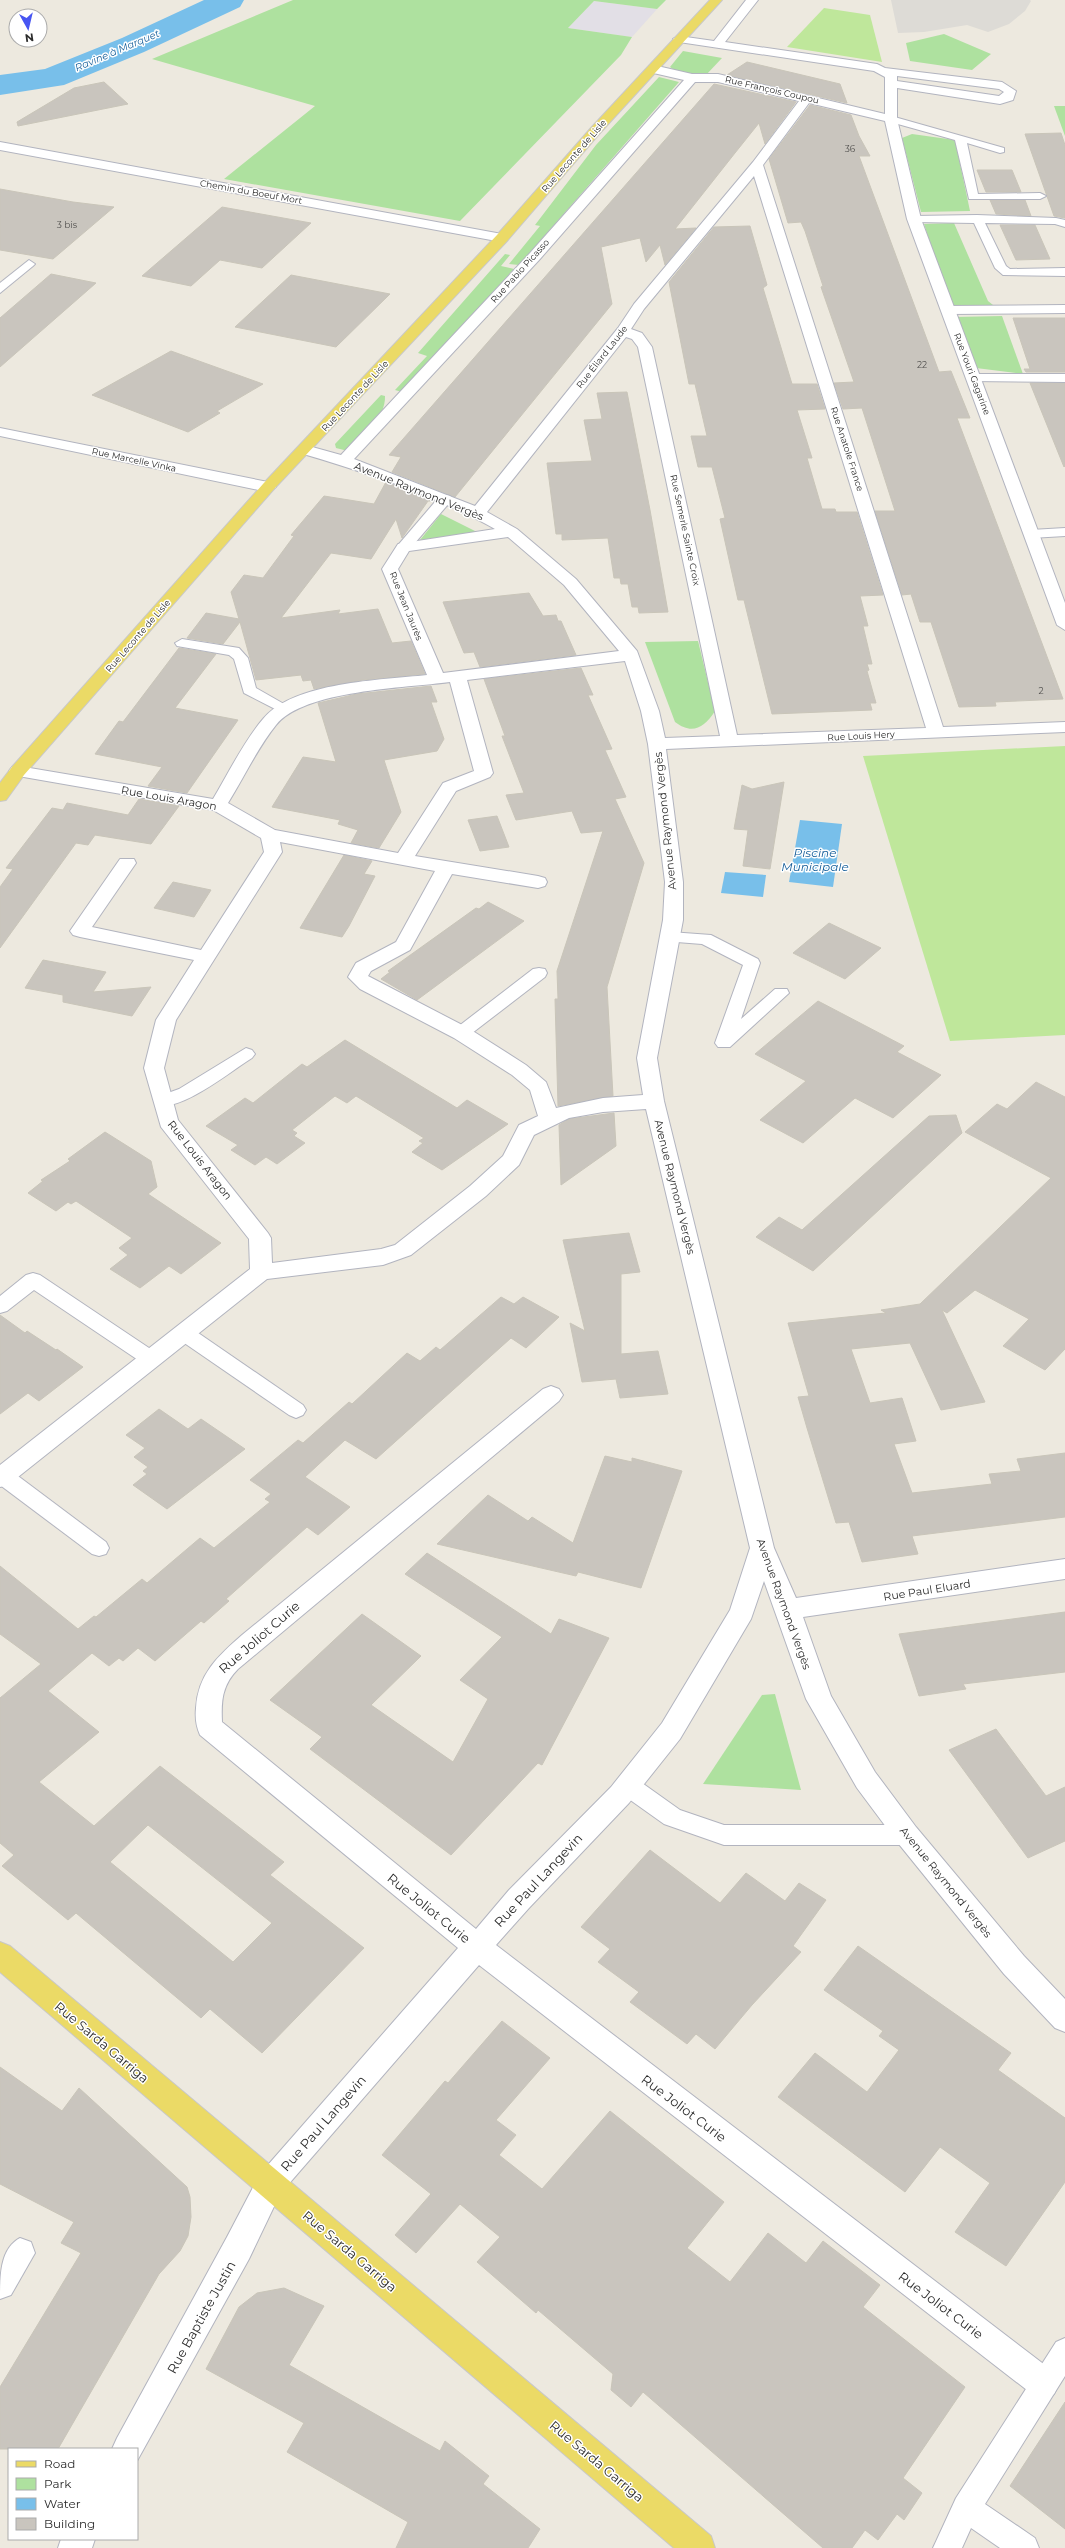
<svg xmlns="http://www.w3.org/2000/svg" width="1065" height="2548" viewBox="0 0 1065 2548" font-family="Montserrat,sans-serif">
<rect width="100%" height="100%" fill="#ede9df"/>
<polygon fill="#e2dfe6" points="594,1 657,9 632,37 568,28"/>
<g fill="#aee19f">
<polygon points="293,0 666,0 657,9 594,1 568,28 632,37 621,55 460,221 224,179 315,106 152,59"/>
<polygon points="944,34 991,54 972,70 910,61 906,43"/>
<polygon points="683,51 722,58 706,75 677,72 670,67"/>
<polygon points="659,77 679,82 519,265 509,264 540,226 535,225 596,145"/>
<polygon points="1054,106 1065,106 1065,136"/>
<polygon points="912,134 955,140 970,211 921,212 902,138"/>
<polygon points="954,223 988,301 998,309 952,309 924,224"/>
<polygon points="505,254 510,255 501,266 514,269 402,392 395,390 427,356 418,353"/>
<polygon points="1002,316 1023,374 976,368 955,317"/>
<path d="M381,395L385,396C386,418 362,436 348,451L336,448L335,444Z"/>
<polygon points="441,514 477,532 420,540"/>
<path d="M698,641L715,711C704,728 692,735 675,722L645,642Z"/>
<polygon points="775,1694 801,1790 703,1784 762,1695"/>
</g>
<g fill="#bfe79b">
<polygon points="824,8 870,15 882,62 787,47"/>
<polygon points="1065,746 1065,1035 950,1041 863,756"/>
</g>
<polygon fill="#dddbd6" points="891,0 1030,0 1031,1 1025,11 1009,24 988,32 967,25 924,32 898,33"/>
<g fill="#78bfea">
<polygon points="800,820 842,824 833,887 789,882"/>
<polygon points="725,872 766,875 763,897 721,893"/>
</g>
<g fill="none" stroke-linecap="round" stroke-linejoin="round">
<polygon fill="#78bfea" fill-rule="evenodd" points="204,0 244,0 240,7 144,52 64,85 0,95 0,75 45,69 122,38"/>
</g>
<g fill="#c9c5be" stroke="#c9c5b9" fill-rule="evenodd">
<polygon points="747,62 840,84 847,103 727,75"/>
<polygon points="104,82 128,104 18,126 17,122 74,88"/>
<polygon points="714,84 796,102 765,144 759,123 735,153 675,229 696,228 665,265 660,245 646,262 640,238 601,247 612,304 455,497 392,472 401,457 389,455"/>
<polygon points="810,105 851,115 859,136 870,156 859,156 939,372 951,371 970,418 957,418 1063,699 995,702 996,706 959,707 931,622 920,622 911,594 902,595 875,511 895,511 862,408 843,409 834,383 854,382 821,287 823,286 805,231 801,222 788,223 769,159"/>
<polygon points="1061,133 1065,145 1065,218 1054,216 1025,134"/>
<polygon points="977,170 1012,170 1021,192 986,192"/>
<polygon points="0,189 73,202 114,207 53,259 0,250"/>
<polygon points="990,200 1025,200 1031,216 996,214"/>
<polygon points="222,207 311,223 262,268 220,260 191,286 142,276"/>
<polygon points="1000,225 1035,225 1050,259 1016,260"/>
<polygon points="750,226 767,285 763,288 792,384 817,384 825,409 797,410 812,458 807,458 822,509 835,509 836,512 857,512 883,595 860,596 868,626 863,626 872,664 867,664 869,670 867,671 876,703 870,703 872,710 772,714 744,600 738,600 720,519 725,518 712,467 698,467 691,436 707,436 695,384 689,384 669,282 714,227"/>
<polygon points="51,274 96,283 0,367 0,318"/>
<polygon points="291,275 390,294 336,347 235,327"/>
<polygon points="1013,318 1065,318 1065,372 1026,372 1024,369 1030,369"/>
<polygon points="171,351 263,384 217,411 220,413 188,432 92,395"/>
<polygon points="1030,383 1065,383 1065,466 1064,467"/>
<polygon points="627,392 650,510 668,612 639,613 638,607 632,607 628,584 621,584 620,578 614,578 608,538 562,540 562,534 556,534 547,463 592,461 584,420 602,419 597,393"/>
<polygon points="386,482 434,501 428,501 402,538 396,519 371,559 331,553 281,618 340,610 338,614 378,609 392,643 411,641 425,674 363,680 314,689 311,680 303,681 301,675 256,680 240,622 223,644 187,638 206,613 239,619 231,592 244,575 263,578 294,536 291,535 324,496 374,504"/>
<polygon points="529,593 543,616 556,615 558,621 561,621 576,655 480,667 474,652 464,653 443,602"/>
<polygon points="179,648 216,654 175,708 238,720 187,793 148,786 162,767 95,754 119,721 123,722"/>
<polygon points="581,668 593,695 588,695 612,749 605,750 626,797 615,799 644,863 607,987 613,1096 558,1106 555,999 558,999 557,971 603,831 581,833 572,811 516,820 506,795 524,793 502,736 505,736 484,679"/>
<polygon points="431,686 437,702 431,702 444,739 437,751 384,760 401,812 379,848 351,843 358,830 338,824 340,820 272,807 303,757 336,762 318,703 357,694"/>
<polygon points="784,782 770,869 743,866 748,830 734,829 742,785 752,789"/>
<polygon points="139,799 179,806 151,844 95,835 88,845 76,843 0,948 0,887 13,869 6,868 52,808 63,810 67,803 128,815"/>
<polygon points="497,816 509,847 480,851 468,820"/>
<polygon points="344,855 372,861 364,874 375,876 349,926 342,937 300,928"/>
<polygon points="173,882 211,890 194,917 154,908"/>
<polygon points="488,902 524,921 417,1000 381,979 390,972 388,971 476,908 479,909"/>
<polygon points="829,923 881,948 845,979 793,953"/>
<polygon points="43,960 106,972 93,992 151,987 132,1016 63,1002 63,995 25,988"/>
<polygon points="818,1001 904,1046 897,1052 941,1075 893,1118 855,1098 803,1143 760,1120 806,1081 755,1054"/>
<polygon points="345,1040 457,1108 467,1100 508,1124 442,1170 412,1152 423,1143 419,1141 424,1138 356,1096 347,1103 335,1096 292,1130 297,1133 294,1136 305,1143 277,1164 266,1157 255,1165 231,1150 238,1145 206,1126 245,1098 253,1103 302,1064 307,1067"/>
<polygon points="1036,1082 1065,1097 1065,1349 1045,1370 1003,1346 1029,1319 975,1290 947,1313 942,1310 985,1402 941,1410 910,1343 851,1349 870,1403 902,1398 916,1441 894,1444 912,1493 992,1484 989,1474 1021,1471 1017,1459 1065,1453 1065,1517 912,1536 918,1554 862,1562 849,1522 836,1523 807,1428 798,1397 809,1396 788,1323 886,1313 881,1310 920,1304 1051,1178 965,1132 997,1104 1007,1109"/>
<polygon points="614,1113 616,1146 561,1185 559,1125 569,1119"/>
<polygon points="956,1115 962,1133 813,1271 756,1237 779,1217 802,1230 929,1116"/>
<polygon points="105,1132 151,1161 157,1187 148,1194 221,1243 181,1274 169,1266 140,1288 110,1269 128,1255 119,1248 132,1238 76,1201 71,1204 68,1202 56,1211 28,1193 43,1181 41,1180 70,1161 68,1159"/>
<polygon points="629,1233 640,1272 621,1274 621,1354 658,1351 668,1394 620,1398 616,1379 582,1382 570,1323 585,1331 563,1240"/>
<path d="M501,1297L514,1304L523,1297L559,1317L526,1348L511,1338L376,1459L345,1440L305,1477L350,1507L318,1535L307,1527L226,1599L229,1601L204,1623L201,1621L155,1661L138,1648L123,1661L119,1658L109,1666L92,1653L48,1691L99,1732L39,1782L94,1826L160,1766L284,1862L270,1875L364,1948L262,2053L210,2009L201,2018L76,1913L68,1920L2,1866L14,1855L0,1843V1698L41,1664L0,1634V1566L78,1629L94,1616L96,1617L142,1579L147,1583L200,1538L214,1548L270,1502L265,1499L271,1494L250,1480L298,1440L303,1443L349,1402L352,1404L407,1353L420,1361L436,1347L440,1350ZM148,1825L272,1923L233,1962L110,1862Z"/>
<polygon points="0,1315 25,1333 27,1331 56,1350 57,1349 83,1367 39,1401 28,1393 0,1414"/>
<polygon points="159,1409 188,1429 201,1419 245,1449 167,1509 133,1485 147,1474 143,1471 148,1467 134,1457 145,1448 126,1435"/>
<polygon points="605,1456 632,1462 632,1458 682,1471 641,1588 578,1572 576,1576 437,1544 488,1495 528,1521 532,1517 573,1543"/>
<polygon points="427,1553 551,1634 559,1619 609,1638 542,1765 538,1763 451,1855 310,1749 322,1737 270,1700 362,1614 421,1656 371,1705 453,1762 488,1699 460,1680 502,1637 405,1574"/>
<polygon points="1065,1612 1065,1672 963,1684 966,1689 919,1696 899,1634"/>
<polygon points="996,1729 1046,1796 1065,1787 1065,1841 1028,1858 949,1750"/>
<polygon points="650,1850 720,1903 746,1873 785,1901 799,1883 826,1900 793,1946 801,1952 752,2005 715,2049 696,2034 687,2044 630,2002 639,1992 598,1962 610,1949 581,1927"/>
<polygon points="858,1946 1011,2053 998,2070 1065,2118 1065,2182 1006,2266 955,2232 990,2183 940,2147 905,2192 778,2097 815,2053 867,2092 899,2050 879,2036 883,2031 824,1990"/>
<polygon points="502,2021 550,2058 496,2120 516,2135 499,2155 542,2189 610,2111 724,2202 687,2248 730,2282 768,2233 806,2263 823,2241 880,2285 863,2307 965,2387 903,2478 922,2493 904,2520 897,2514 878,2540 865,2530 852,2548 823,2548 643,2392 631,2407 611,2390 613,2374 538,2310 536,2313 477,2262 500,2237 460,2204 416,2253 395,2235 431,2194 382,2155 445,2081 448,2083"/>
<polygon points="0,2067 62,2111 79,2088 187,2187 190,2197 191,2217 188,2236 180,2251 159,2274 58,2449 0,2449 0,2387 81,2253 61,2243 74,2222 0,2184"/>
<polygon points="284,2288 324,2306 289,2365 440,2451 445,2441 489,2476 483,2484 540,2529 528,2548 396,2548 408,2522 287,2452 304,2423 206,2369 239,2307 257,2293"/>
<polygon points="1065,2402 1065,2529 1010,2486"/>
</g>
<g fill="none" stroke-linecap="round" stroke-linejoin="round">
<g stroke="#b2b4bf" stroke-width="2">
<g id="service">
<polygon points="891,116 1004,148 1004,152 1000,153 967,143 978,194 1040,193 1046,196 1040,199 969,199 955,140 887,121 887,117"/>
<polygon points="977,215 1056,218 1065,220 1065,227 1055,224 985,223 1006,266 1010,269 1065,268 1065,276 1003,275 995,268 974,223 914,222 908,219 914,216"/>
<polygon points="29,260 35,264 33,266 0,293 0,283"/>
<polygon points="1065,305 1065,313 948,314 942,310 948,306"/>
<polygon points="974,374 1065,374 1065,382 970,381 968,378"/>
<polygon points="445,495 450,496 452,499 450,502 409,550 399,550 397,547 399,544 440,496"/>
<polygon points="1065,528 1065,536 1031,538 1024,534 1031,530"/>
<polygon points="182,639 239,648 248,658 256,688 291,708 289,711 279,711 244,693 234,659 229,655 177,646 175,643"/>
<polygon points="670,932 711,935 758,959 760,963 741,1019 775,989 787,989 789,993 730,1047 718,1047 715,1043 743,965 702,944 664,941 662,937 664,933"/>
<polygon points="539,968 545,969 547,973 545,977 467,1037 455,1037 452,1033 455,1029 533,969"/>
<path d="M246,1048L252,1050L255,1054L252,1058C231,1071 181,1112 157,1105L154,1101L157,1097L179,1089Z"/>
<polygon points="33,1273 40,1275 158,1354 161,1359 158,1364 151,1366 144,1364 34,1290 7,1311 0,1313 0,1296 26,1275"/>
<polygon points="184,1326 191,1328 303,1405 306,1410 303,1415 296,1418 289,1415 177,1338 174,1333 177,1328"/>
<polygon points="3,1468 10,1470 106,1542 109,1548 106,1554 99,1556 92,1554 0,1485 0,1469"/>
<polygon points="627,1775 635,1778 680,1810 724,1825 907,1825 915,1828 919,1835 915,1842 907,1845 724,1845 664,1824 619,1792 616,1785 619,1778"/>
<polygon points="1065,2338 1065,2376 985,2504 1035,2538 1039,2548 1000,2548 971,2528 962,2548 933,2548 956,2498 1056,2342"/>
</g>
</g>
<g stroke="#b2b4bf" stroke-width="2">
<g id="minor">
<path d="M746,0H758L725,42L877,64L885,68L1002,82L1016,91L1013,100L1000,104L897,88V119L921,219L1065,603V630L1057,625L907,219L885,121L809,103L763,165L943,727L1065,722V732L666,749L683,882V920L657,1058L664,1101L774,1548L796,1598L1065,1559V1579L803,1617L831,1696L875,1772L916,1827L1024,1956L1065,1999V2032L1055,2028L1004,1974L898,1843L857,1788L806,1699L764,1581L751,1619L680,1739L629,1803L529,1908L496,1945L1054,2372L1059,2383L1054,2394L1043,2399L1032,2394L479,1965L280,2194L249,2259L137,2461V2449H112L117,2438L227,2237L260,2174L458,1948L200,1735C196,1726 195,1718 196,1708C198,1674 218,1656 242,1635L543,1389L551,1386L559,1389L563,1395L559,1401L238,1669C222,1685 221,1701 222,1722L476,1929L509,1890L611,1787L662,1723L730,1610L750,1548L646,1109L603,1112L569,1118L534,1135L519,1165L486,1196L411,1255L383,1265L267,1279L8,1485L0,1487V1465L250,1269L249,1239L161,1127L144,1068L156,1020L194,960L80,937L73,935L70,931L120,859H134L136,863L92,927L201,950L264,852L261,838L213,810L18,776L12,775L9,771L12,767L18,766L213,799C228,774 244,741 263,719C293,682 381,680 427,675L382,569L398,544L495,529C437,496 365,472 300,453L297,450L305,445L341,455L530,253L684,80L649,72V66L653,65L692,74H718L885,114V77L874,71L679,42L673,39L679,36L714,41ZM897,76L999,89L1004,92L999,96L897,81ZM695,82H718L799,101L753,162L634,304L618,328L475,506L354,459L540,259ZM754,176L926,728L737,735L652,347L642,333L631,329L644,309ZM626,337L632,339L638,347L720,736L665,738L659,711L637,651L576,579L517,529L487,512ZM508,537L564,585L619,651L443,673L398,569L409,551ZM625,661L641,711L648,744L665,882L663,920L637,1058L643,1095L603,1098L556,1108L546,1082L526,1065L468,1028L368,976L371,971L410,950L452,874L538,888L545,886L547,882L545,878L538,876L415,856L456,791L490,777L493,773L467,680ZM450,682L474,771L443,783L398,853L275,830L228,803C243,779 258,747 276,725C304,690 406,688 450,682ZM280,842L435,871L396,942L356,963L348,977L360,989L454,1038L512,1075L530,1090L538,1116L519,1125L503,1156L470,1186L395,1245L381,1249L272,1263L271,1238L268,1233L178,1120L164,1068L176,1020L282,852Z"/>
<polygon points="0,142 502,234 509,238 502,242 0,150"/>
<polygon points="0,428 268,482 276,487 268,492 0,436"/>
<path d="M20,2238L31,2242L35,2253L11,2295L0,2299C0,2275 0,2249 20,2238Z"/>
<polygon points="61,2539 95,2539 92,2548 58,2548"/>
</g>
</g>
<g stroke="#c8c8c8" stroke-width="2">
<g id="primary">
<polygon points="710,0 722,0 599,134 507,241 273,490 24,775 6,800 0,801 0,783 12,767 263,484 497,235 591,128"/>
<polygon points="0,1942 10,1946 711,2536 715,2548 674,2548 0,1972"/>
</g>
</g>
<use href="#service" fill="#fff" fill-rule="evenodd"/>
<use href="#minor" fill="#fff" fill-rule="evenodd"/>
<use href="#primary" fill="#ebda66" fill-rule="evenodd"/>
</g>
<g text-anchor="middle" stroke-width="3" stroke-linejoin="round" paint-order="stroke">
<g font-size="9" fill="#2c2c2c" stroke="#fff">
<text transform="translate(772 90) rotate(13)" y="3">Rue François Coupou</text>
<text transform="translate(574 156) rotate(-49)" y="3">Rue Leconte de Lisle</text>
<text transform="translate(251 192) rotate(10)" y="3">Chemin du Boeuf Mort</text>
<text transform="translate(520 271) rotate(-48)" y="3">Rue Pablo Picasso</text>
<text transform="translate(602 357) rotate(-52)" y="3">Rue Éliard Laude</text>
<text transform="translate(972 374) rotate(69)" y="3">Rue Youri Gagarine</text>
<text transform="translate(355 396) rotate(-47)" y="3">Rue Leconte de Lisle</text>
<text transform="translate(847 449) rotate(72)" y="3">Rue Anatole France</text>
<text transform="translate(134 460) rotate(12)" y="3">Rue Marcelle Vinka</text>
<text transform="translate(685 530) rotate(78)" y="3">Rue Semerle Sainte Croix</text>
<text transform="translate(406 606) rotate(68)" y="3">Rue Jean Jaurès</text>
<text transform="translate(138 636) rotate(-49)" y="3">Rue Leconte de Lisle</text>
<text transform="translate(861 736) rotate(-3)" y="3">Rue Louis Hery</text>
</g>
<g font-size="9" fill="#535250">
<text x="850" y="152">36</text>
<text x="67" y="228">3 bis</text>
<text x="922" y="368">22</text>
<text x="1041" y="694">2</text>
</g>
<g font-size="10" font-style="italic" fill="#145d99" stroke="#fff">
<text transform="translate(117 50) rotate(-23)" y="4">Ravine à Marquet</text>
</g>
<g font-size="11" fill="#2c2c2c" stroke="#fff">
<text transform="translate(419 491) rotate(22)" y="4">Avenue Raymond Vergès</text>
<text transform="translate(169 798) rotate(10)" y="4">Rue Louis Aragon</text>
<text transform="translate(665 821) rotate(-96)" y="4">Avenue Raymond Vergès</text>
<text transform="translate(200 1160) rotate(52)" y="4">Rue Louis Aragon</text>
<text transform="translate(675 1187) rotate(76)" y="4">Avenue Raymond Vergès</text>
<text transform="translate(927 1590) rotate(-9)" y="4">Rue Paul Eluard</text>
<text transform="translate(784 1604) rotate(70)" y="4">Avenue Raymond Vergès</text>
<text transform="translate(946 1882) rotate(51)" y="4">Avenue Raymond Vergès</text>
</g>
<g font-size="12" font-style="italic" fill="#145d99" stroke="#fff">
<text x="815" y="857">Piscine<tspan x="815" dy="14">Municipale</tspan></text>
</g>
<g font-size="13" fill="#2c2c2c" stroke="#fff">
<text transform="translate(259 1637) rotate(-41)" y="5">Rue Joliot Curie</text>
<text transform="translate(538 1880) rotate(-47)" y="5">Rue Paul Langevin</text>
<text transform="translate(429 1908) rotate(39)" y="5">Rue Joliot Curie</text>
<text transform="translate(102 2042) rotate(40)" y="5">Rue Sarda Garriga</text>
<text transform="translate(684 2108) rotate(37)" y="5">Rue Joliot Curie</text>
<text transform="translate(323 2123) rotate(-49)" y="5">Rue Paul Langevin</text>
<text transform="translate(350 2251) rotate(40)" y="5">Rue Sarda Garriga</text>
<text transform="translate(941 2305) rotate(37)" y="5">Rue Joliot Curie</text>
<text transform="translate(201 2317) rotate(-61)" y="5">Rue Baptiste Justin</text>
<text transform="translate(597 2461) rotate(40)" y="5">Rue Sarda Garriga</text>
</g>
</g>
<rect x="8" y="2448" width="130" height="92" fill="#ffffff" stroke="#ababab"/>
<rect x="16" y="2461" width="20" height="6" fill="#ebda66" stroke="#ababab"/>
<text x="44" y="2468" font-size="12" fill="#2c2c2c">Road</text>
<rect x="16" y="2478" width="20" height="12" fill="#aee19f" stroke="#ababab"/>
<text x="44" y="2488" font-size="12" fill="#2c2c2c">Park</text>
<rect x="16" y="2498" width="20" height="12" fill="#78bfea" stroke="#ababab"/>
<text x="44" y="2508" font-size="12" fill="#2c2c2c">Water</text>
<rect x="16" y="2518" width="20" height="12" fill="#c9c5be" stroke="#ababab"/>
<text x="44" y="2528" font-size="12" fill="#2c2c2c">Building</text>
<g transform="translate(28 28) rotate(172)"><circle r="19" fill="#ffffff" stroke="#ababab"/>
<path d="M0-3L7 15L0 10L-7 15Z" fill="#4755f2"/>
<text y="-6" font-size="11" font-weight="bold" text-anchor="middle" fill="#2c2c2c">N</text>
</g>
</svg>
